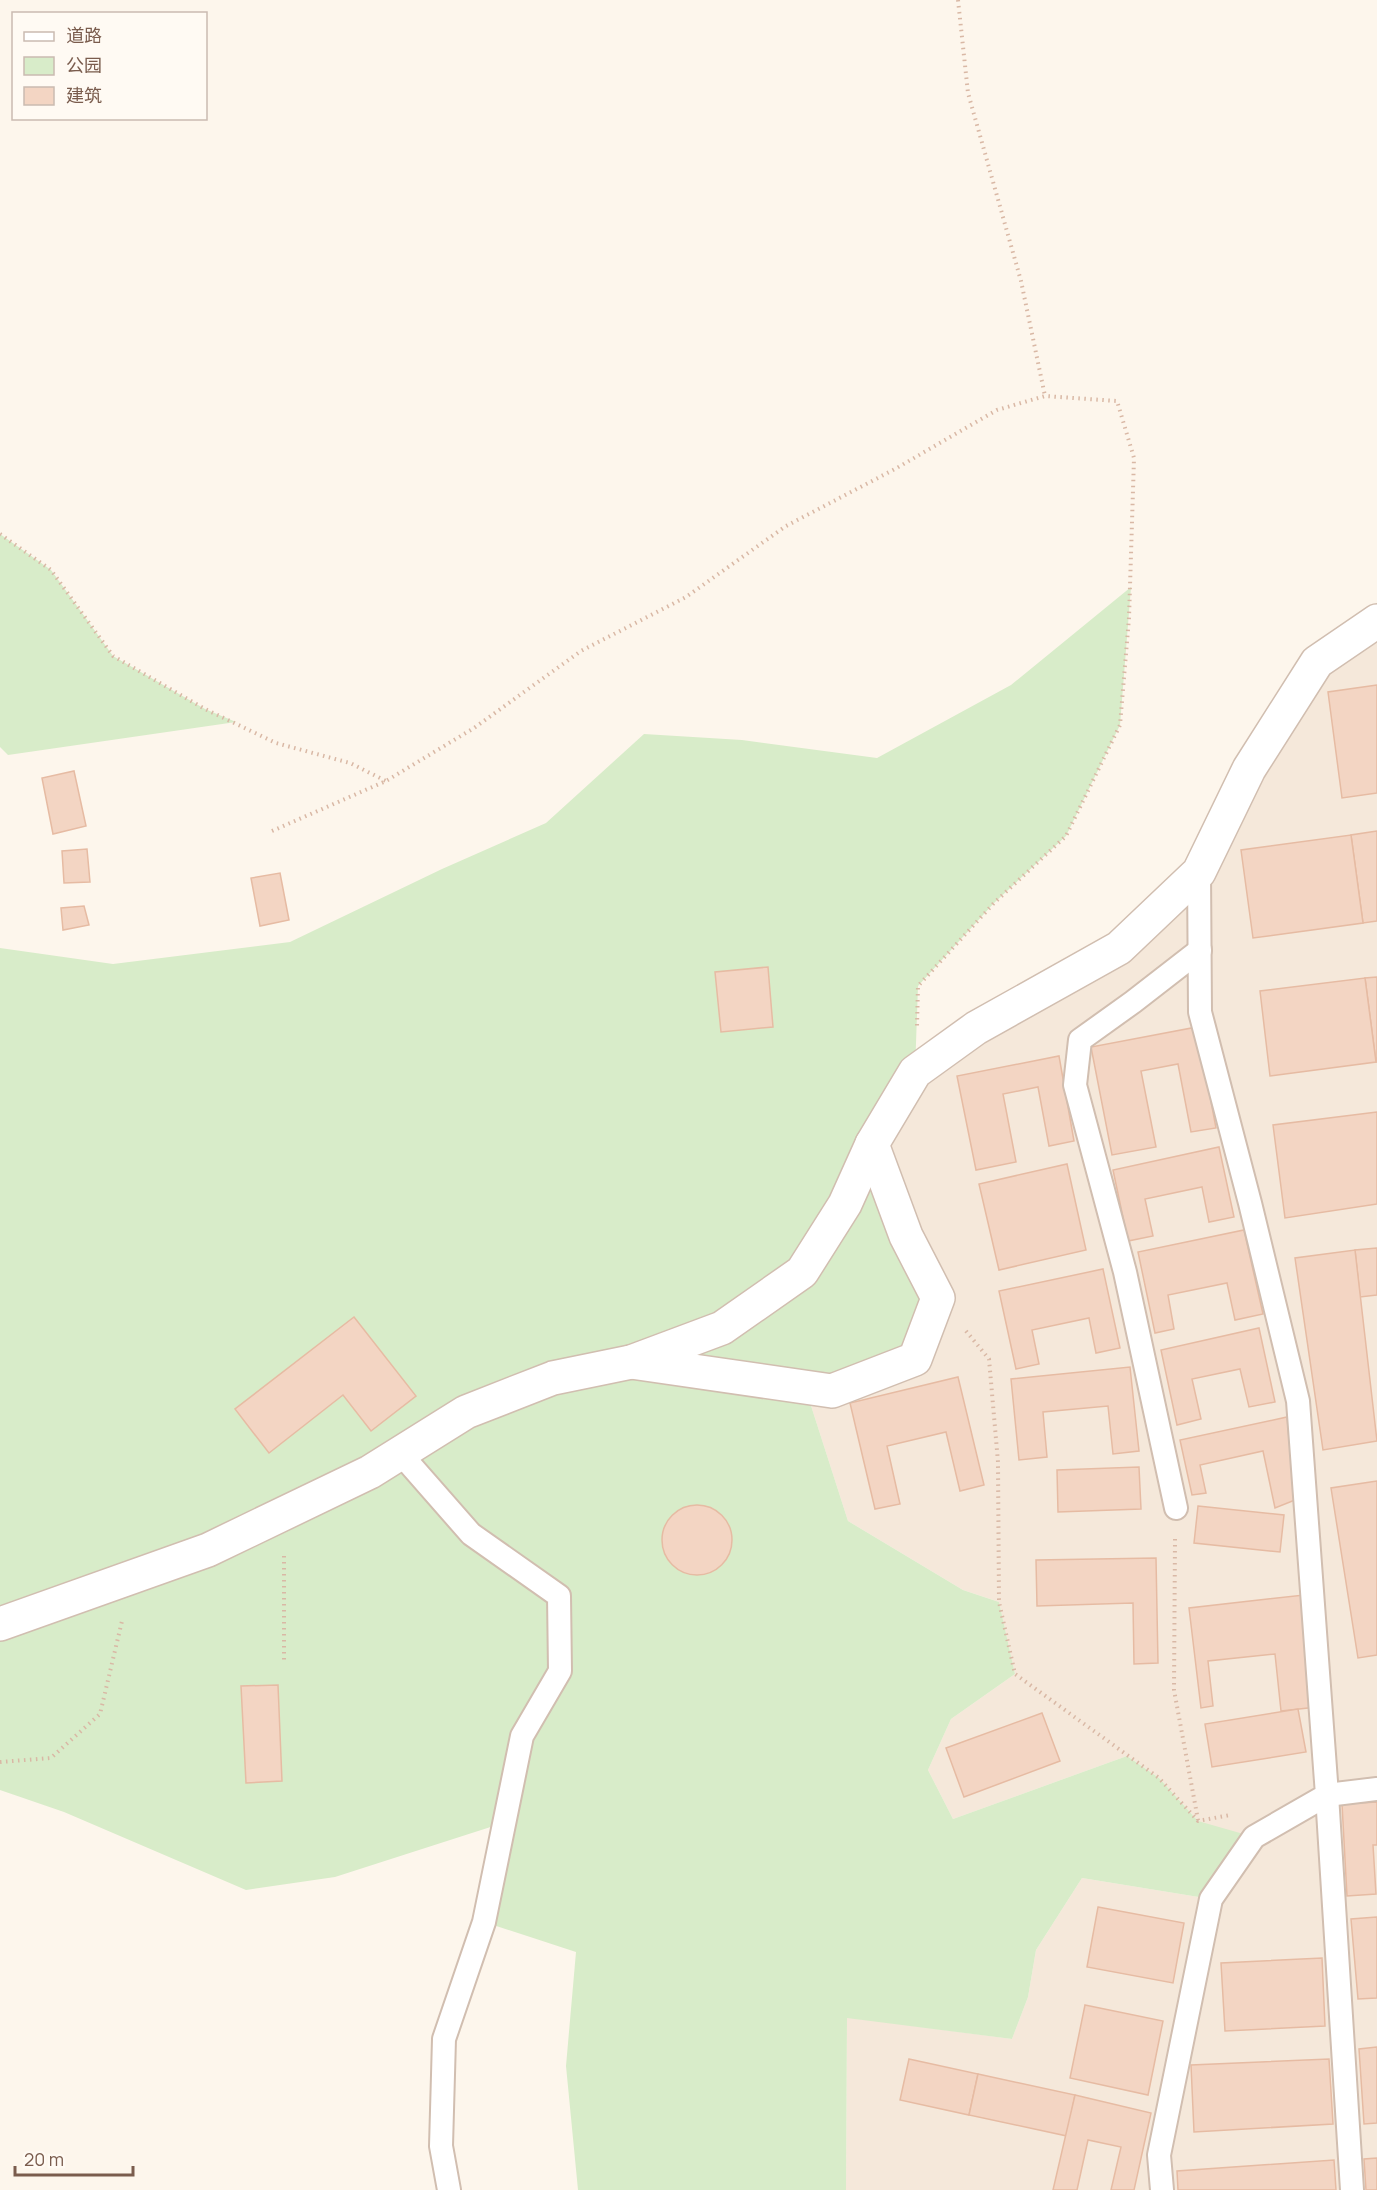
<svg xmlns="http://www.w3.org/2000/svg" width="1377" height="2190" viewBox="0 0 1377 2190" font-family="Manrope,'Noto Sans SC',sans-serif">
<rect width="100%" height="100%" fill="#fdf6ec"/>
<polygon fill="#f5e8da" points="1377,621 1377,2190 846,2190 847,2017 1012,2039 1028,1997 1036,1950 1082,1878 1211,1899 1198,1821 1159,1778 1127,1756 953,1819 928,1770 951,1719 1015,1674 999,1602 963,1590 848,1521 805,1387 872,1144 915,1072 1199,872 1317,662"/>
<g fill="#d8ecc9">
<polygon points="0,534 51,570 113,656 205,709 236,722 8,755 0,747"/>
<polygon points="1131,587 1120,725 1066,836 994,903 918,986 915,1072 872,1144 938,1298 915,1359 805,1387 848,1521 963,1590 999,1602 1015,1674 951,1719 928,1770 953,1819 1127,1756 1159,1778 1198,1821 1254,1837 1211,1899 1082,1878 1036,1950 1028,1997 1012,2039 847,2018 846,2190 578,2190 566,2066 576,1952 484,1922 503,1823 335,1877 246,1890 64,1812 0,1790 0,948 113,964 290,942 442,869 546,823 644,734 742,740 877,758 1011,685"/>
</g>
<g fill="#f3d5c3" stroke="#e6bba3" stroke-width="1.5">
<polygon points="1377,685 1377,793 1342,798 1328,692"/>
<polygon points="74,771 86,826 53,834 42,778"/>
<polygon points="1377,831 1377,921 1363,923 1351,835"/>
<polygon points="1351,835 1363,923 1253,938 1241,850"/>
<polygon points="87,849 90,882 64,883 62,851"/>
<polygon points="280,873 289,920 260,926 251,878"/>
<polygon points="84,906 89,925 63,930 61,908"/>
<polygon points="768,967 773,1027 721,1032 715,972"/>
<polygon points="1377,977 1377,1062 1376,1062 1365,978"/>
<polygon points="1365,978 1376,1062 1270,1076 1260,991"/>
<polygon points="1197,1027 1216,1128 1191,1132 1178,1064 1141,1071 1156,1147 1112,1155 1091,1047"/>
<polygon points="1059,1056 1074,1141 1049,1146 1038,1087 1003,1094 1016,1162 976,1170 957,1076"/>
<polygon points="1377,1112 1377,1204 1285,1218 1273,1125"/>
<polygon points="1219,1147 1234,1217 1209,1222 1202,1187 1145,1199 1153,1236 1128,1241 1113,1170"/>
<polygon points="1067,1164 1086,1250 999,1270 979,1184"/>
<polygon points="1244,1230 1263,1314 1235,1320 1227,1283 1168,1295 1174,1329 1155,1333 1138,1252"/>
<polygon points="1377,1248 1377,1295 1360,1297 1355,1250"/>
<polygon points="1355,1250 1377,1441 1323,1450 1295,1258"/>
<polygon points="1103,1269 1120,1348 1096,1353 1089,1318 1032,1330 1039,1364 1016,1369 999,1291"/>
<polygon points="354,1317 416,1396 371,1431 343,1395 269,1453 235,1409"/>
<polygon points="1259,1328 1275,1402 1249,1407 1240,1369 1192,1379 1201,1419 1177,1425 1161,1350"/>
<polygon points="1130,1367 1139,1451 1113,1454 1108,1406 1043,1412 1047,1457 1019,1460 1011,1379"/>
<polygon points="958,1377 984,1485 960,1491 946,1432 887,1446 900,1504 875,1509 850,1403"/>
<polygon points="1287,1417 1295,1500 1275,1508 1263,1451 1200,1465 1206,1493 1192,1495 1180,1440"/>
<polygon points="1139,1467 1141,1509 1058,1512 1057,1470"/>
<polygon points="1377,1481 1377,1655 1358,1658 1331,1488"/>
<circle cx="697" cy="1540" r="35"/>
<polygon points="1198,1506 1284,1515 1280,1552 1194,1543"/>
<polygon points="1156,1558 1158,1663 1134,1664 1133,1603 1037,1606 1036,1560"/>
<polygon points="1304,1595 1317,1707 1281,1711 1275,1654 1208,1661 1213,1706 1201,1708 1189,1608"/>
<polygon points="278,1685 282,1781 246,1783 241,1686"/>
<polygon points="1298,1709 1306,1752 1212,1767 1205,1724"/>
<polygon points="1042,1713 1060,1761 964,1797 946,1748"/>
<polygon points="1377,1802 1377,1845 1373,1845 1376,1894 1347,1896 1342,1804"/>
<polygon points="1098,1907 1184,1923 1173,1983 1087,1967"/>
<polygon points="1377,1917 1377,1998 1358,1999 1351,1919"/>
<polygon points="1322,1958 1325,2026 1225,2031 1221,1963"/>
<polygon points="1085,2005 1163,2021 1148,2095 1070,2078"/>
<polygon points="1377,2047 1377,2123 1364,2124 1359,2049"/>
<polygon points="909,2059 978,2074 969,2115 900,2100"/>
<polygon points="1329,2059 1333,2124 1194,2132 1191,2065"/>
<polygon points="978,2074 1075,2095 1067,2136 969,2115"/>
<polygon points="1075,2095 1151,2113 1134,2190 1111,2190 1121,2147 1088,2140 1077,2190 1053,2190"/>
<polygon points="1377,2158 1377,2190 1366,2190 1364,2159"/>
<polygon points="1334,2160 1336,2190 1178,2190 1177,2171"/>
</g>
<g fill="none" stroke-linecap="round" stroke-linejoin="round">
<g stroke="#d1beb0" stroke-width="26">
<g id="service">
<polyline points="400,1453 471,1534 559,1596 560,1671 522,1736 484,1922 444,2039 441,2146 449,2190"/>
<polyline points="1176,1508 1125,1272 1075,1085 1080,1040 1133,1002 1200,950"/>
<polyline points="1162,2190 1159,2155 1211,1899 1254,1837 1327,1795 1298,1401 1250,1203 1200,1012 1199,872"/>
<polyline points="1352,2190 1327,1795 1377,1789"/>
</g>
</g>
<g stroke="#d1beb0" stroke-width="36">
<polyline id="minor" points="631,1362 832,1391 915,1359 938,1298 906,1236 872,1144"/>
</g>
<g stroke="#d1beb0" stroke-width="36">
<polyline id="tertiary" points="0,1624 208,1550 370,1472 466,1412 553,1378 631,1362 722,1328 802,1272 845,1204 872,1144 915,1072 976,1028 1119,948 1199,872 1249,769 1317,662 1377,621"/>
</g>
<g stroke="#d9b8a5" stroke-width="4" stroke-dasharray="1.5 4.5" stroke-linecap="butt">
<polyline points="958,0 968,93 1021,281 1045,396"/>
<polyline points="0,534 51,570 113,656 205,709 276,743 350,763 386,781"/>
<polyline points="272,831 386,781 474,728 581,651 686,597 786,526 895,469 997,410 1045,396 1117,401 1134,458 1129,618 1120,725 1066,836 994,903 918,986 917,1026"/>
<polyline points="966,1331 989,1359 998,1462 999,1602 1015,1674 1159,1778 1198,1821 1230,1815"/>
<polyline points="1175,1539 1174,1690 1198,1820"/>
<polyline points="284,1556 284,1660"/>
<polyline points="0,1762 51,1758 100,1714 122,1621"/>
</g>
<use href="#service" stroke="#fff" stroke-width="22"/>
<use href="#minor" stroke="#fff" stroke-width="33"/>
<use href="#tertiary" stroke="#fff" stroke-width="33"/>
</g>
<rect x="12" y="12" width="195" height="108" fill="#fffaf3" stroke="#cabbb1" stroke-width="1.5"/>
<rect x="24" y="32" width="30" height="9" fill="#ffffff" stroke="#cabbb1" stroke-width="1.5"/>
<text x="66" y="42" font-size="18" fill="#7a5c4d">道路</text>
<rect x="24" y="57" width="30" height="18" fill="#d8ecc9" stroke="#cabbb1" stroke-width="1.5"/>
<text x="66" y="72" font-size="18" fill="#7a5c4d">公园</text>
<rect x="24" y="87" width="30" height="18" fill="#f3d5c3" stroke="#cabbb1" stroke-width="1.5"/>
<text x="66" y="102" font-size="18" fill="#7a5c4d">建筑</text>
<path d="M15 2166v9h118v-9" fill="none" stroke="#7a5c4d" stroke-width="3"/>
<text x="24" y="2166" font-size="18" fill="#7a5c4d" stroke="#fffaf3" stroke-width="4.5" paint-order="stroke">20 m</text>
</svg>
